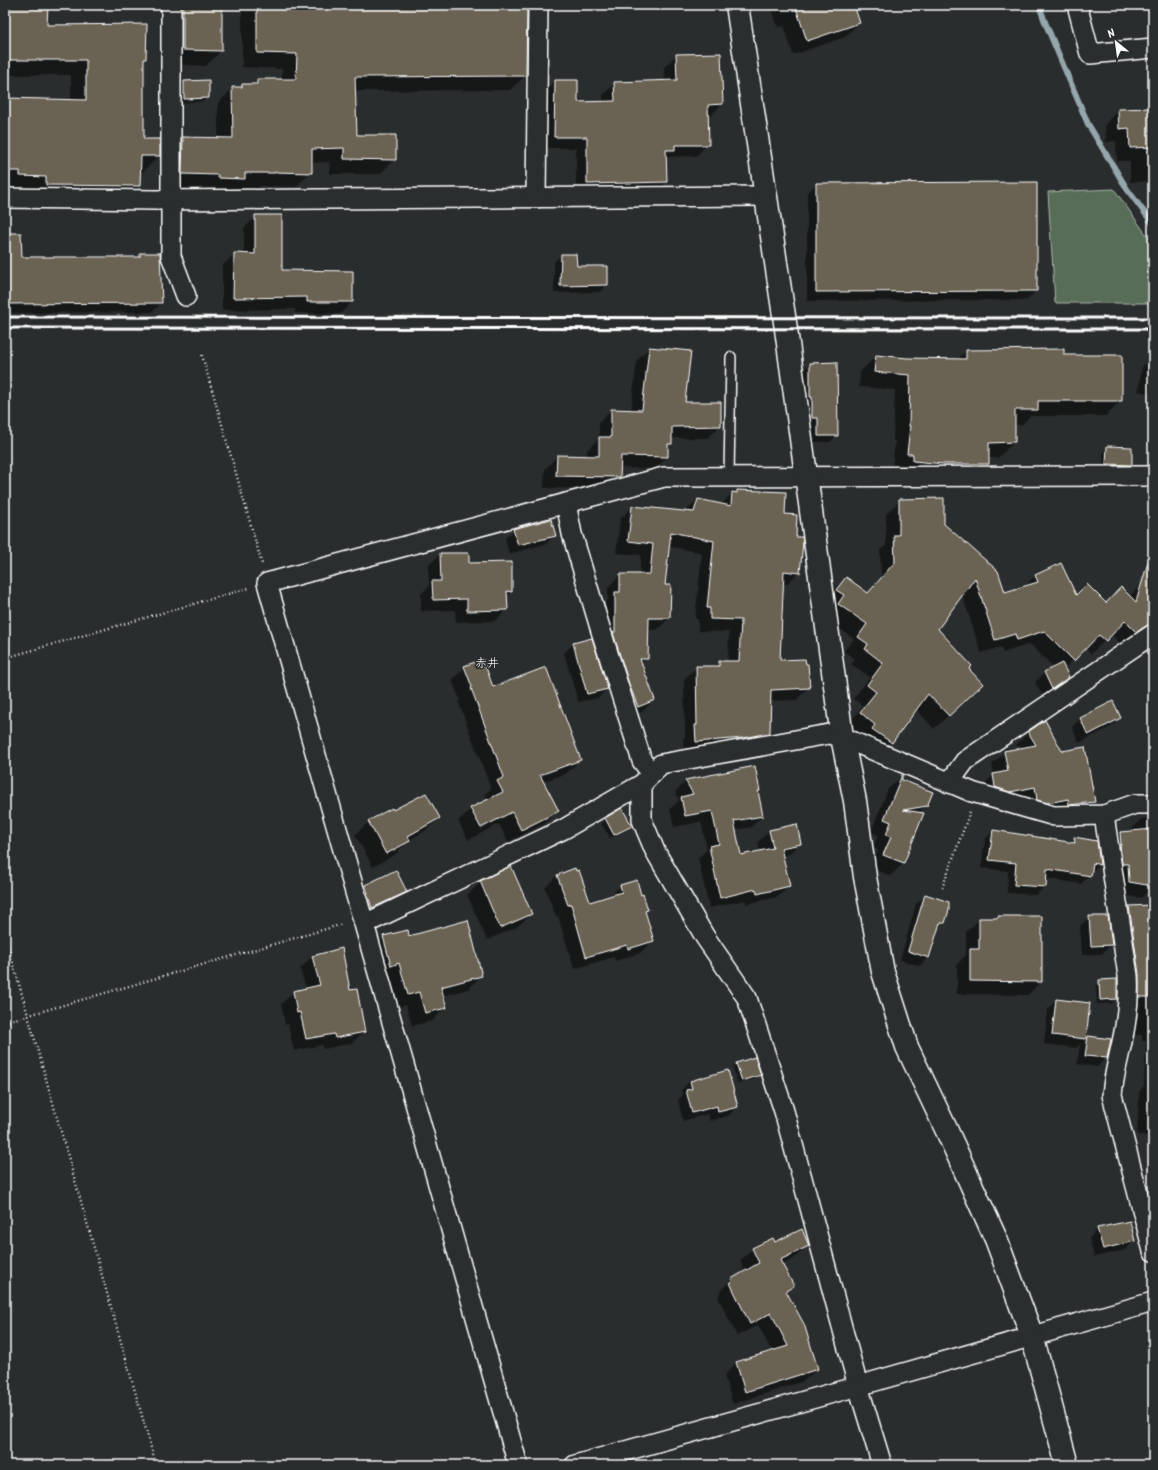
<svg xmlns="http://www.w3.org/2000/svg" width="1158" height="1470" viewBox="0 0 1158 1470" font-family="Kalam,'Klee One',sans-serif">
<rect width="100%" height="100%" fill="#2a2d2e"/>
<filter id="ink" filterUnits="userSpaceOnUse"><feTurbulence type="fractalNoise" baseFrequency=".025" numOctaves="2"/><feDisplacementMap in="SourceGraphic" scale="8" xChannelSelector="R" yChannelSelector="G"/><feConvolveMatrix kernelMatrix="1 2 1 2 8 2 1 2 1" color-interpolation-filters="sRGB"/></filter>
<g filter="url(#ink)">
<polygon fill="#586d58" stroke="#acb6ac" points="1114,189 1153,244 1153,303 1055,303 1048,192"/>
<g fill="#0007" fill-rule="evenodd">
<path d="M5,5H47L46,26L145,59L143,61V140L159,156L144,171H140V186L124,201L5,191ZM11,75H71V100L11,99Z"/>
<polygon points="169,5 221,5 221,51 206,66 168,64"/>
<polygon points="242,5 560,5 558,7 552,7 548,11 530,11 527,10 525,76 510,90 355,91 356,136 395,159 380,174 330,174 329,162 311,163 311,172 296,187 260,186 259,188 234,188 229,193 203,192 204,190 167,189 168,153 183,138 218,138 218,103 233,88 240,88 243,85 253,85 258,80 282,80 282,69 242,67"/>
<polygon points="769,5 853,5 859,23 845,37 793,55 784,26 778,28"/>
<polygon points="720,54 722,104 711,116 707,116 708,144 696,156 668,157 666,159 666,182 655,194 576,196 576,148 543,148 544,93 555,81 577,103 603,102 603,95 615,83 665,82 664,67 676,55"/>
<polygon points="184,82 208,97 204,101 180,103 180,86"/>
<polygon points="1153,109 1153,181 1130,182 1130,161 1117,161 1116,141 1106,142 1105,124 1119,110"/>
<polygon points="816,184 1036,291 1027,300 807,301 807,193"/>
<polygon points="256,216 281,271 352,272 352,302 340,314 295,313 295,309 222,310 222,266 234,254 244,254 244,228"/>
<polygon points="5,234 21,258 136,258 140,254 161,303 152,312 5,313"/>
<polygon points="561,255 576,267 607,285 599,292 554,293 554,262"/>
<polygon points="649,348 684,403 720,426 708,438 671,438 671,443 667,447 667,457 655,469 619,468 619,476 607,489 544,488 545,469 557,456 587,457 587,450 599,439 599,422 611,410 631,410 637,360"/>
<polygon points="966,351 1063,356 1121,400 1106,416 1030,416 1022,425 1014,425 1014,442 998,458 988,458 988,464 973,479 892,469 895,441 893,441 895,390 859,387 860,372 876,356 907,359 957,360"/>
<polygon points="1153,356 1153,394 1138,391 1142,367"/>
<polygon points="810,364 837,435 830,442 811,442 811,424 805,424 803,371"/>
<polygon points="1107,447 1131,464 1126,469 1103,468 1103,452"/>
<polygon points="737,491 784,515 795,537 799,572 787,584 782,584 779,661 809,687 797,700 769,701 769,733 757,745 684,754 683,739 685,737 684,679 697,667 715,667 719,662 728,662 729,632 698,631 698,619 695,619 702,553 668,546 664,586 670,586 669,618 657,630 647,630 647,658 641,664 654,700 642,712 626,718 603,644 603,605 608,600 608,587 620,575 639,575 641,555 616,553 620,519 632,507 685,512 698,500 721,505 732,493 734,494"/>
<polygon points="900,500 943,524 1004,593 1024,587 1035,576 1061,564 1076,597 1106,604 1129,597 1146,579 1153,581 1153,621 1137,637 1122,645 1111,634 1091,654 1085,648 1064,669 1068,677 1059,686 1043,697 1035,682 1044,673 1054,668 1030,644 1003,653 1001,647 981,653 962,594 936,629 968,669 982,684 934,729 916,709 891,742 877,756 846,727 863,706 853,699 870,677 851,664 855,659 844,651 854,639 825,618 832,592 846,578 867,594 881,577 880,550 886,545 886,514"/>
<polygon points="514,530 554,536 546,544 509,554 505,538"/>
<polygon points="440,554 511,592 507,596 507,609 495,621 456,622 455,610 421,611 421,594 429,586 428,566"/>
<polygon points="591,639 607,689 598,698 578,702 564,653 573,644"/>
<polygon points="465,667 493,688 580,760 567,773 543,782 557,811 544,824 508,842 499,824 468,840 458,821 471,809 488,800 485,794 491,789 458,701 460,700 452,680"/>
<polygon points="1120,718 1111,727 1079,743 1072,727 1080,719"/>
<polygon points="1153,718 1153,886 1141,898 1117,894 1108,845 1121,833 1128,832 1141,819 1152,818 1150,811 1145,807 1152,752 1149,751"/>
<polygon points="1029,732 1062,752 1094,802 1081,814 981,787 994,775 992,764 1005,752 1019,749 1016,745"/>
<polygon points="901,777 901,780 926,806 918,813 904,863 890,876 871,868 878,850 873,848 878,835 871,832 888,789"/>
<polygon points="686,781 759,790 757,793 762,816 751,827 735,830 740,856 760,852 758,842 769,831 800,843 789,854 782,856 789,886 778,897 746,904 745,900 709,908 698,858 707,849 701,822 674,827 670,809 679,800 675,792"/>
<polygon points="392,812 439,818 425,831 409,840 396,854 373,867 355,835 369,821"/>
<polygon points="606,819 631,825 627,830 610,838 601,823"/>
<polygon points="993,831 1070,843 1074,838 1099,864 1081,884 1045,878 1045,886 1036,895 1007,893 1008,871 981,868 985,839"/>
<polygon points="557,875 590,903 610,897 620,886 647,909 645,912 653,941 640,953 615,961 614,957 574,969 558,916 556,917 545,888"/>
<polygon points="481,882 531,914 517,927 487,940 467,895"/>
<polygon points="366,886 406,892 397,900 363,916 357,895"/>
<polygon points="925,896 944,923 937,929 928,957 920,966 900,960 916,904"/>
<polygon points="1153,906 1153,1136 1137,1135 1139,1092 1144,1086 1146,1041 1142,1041 1142,1035 1128,1035 1119,918 1129,907"/>
<polygon points="998,917 1041,981 1028,995 957,994 957,964 966,955 966,932 980,919 996,919"/>
<polygon points="1089,917 1107,917 1111,945 1102,954 1082,955 1080,926"/>
<polygon points="384,937 409,937 481,976 468,989 443,996 446,1007 432,1021 412,1026 406,1005 394,1008 370,951"/>
<polygon points="312,956 349,991 364,1031 352,1043 323,1049 322,1045 294,1051 288,1024 285,1025 281,1004 293,992 306,989 300,969"/>
<polygon points="1100,981 1116,998 1112,1003 1097,1004 1096,986"/>
<polygon points="1056,1000 1089,1004 1085,1041 1088,1037 1110,1040 1106,1058 1097,1067 1077,1064 1080,1044 1076,1048 1044,1044 1048,1009"/>
<polygon points="737,1064 760,1075 755,1079 738,1084 733,1068"/>
<polygon points="727,1071 737,1107 728,1116 710,1121 708,1114 683,1121 678,1100 683,1095 681,1090 690,1081"/>
<polygon points="1098,1229 1134,1241 1125,1250 1094,1257 1089,1238"/>
<polygon points="773,1240 774,1243 808,1246 795,1258 782,1265 793,1286 786,1293 817,1369 804,1381 733,1404 724,1376 736,1363 772,1352 758,1325 737,1336 718,1297 720,1294 719,1292 731,1280 745,1272 740,1261 752,1249"/>
</g>
<g fill="none" stroke-linecap="round" stroke-linejoin="round">
<polyline stroke="#95a6ac" stroke-width="6" points="1039,5 1045,22 1088,124 1127,189 1153,224"/>
</g>
<g fill="#6b6253" stroke="#fff">
<polygon points="5,5 48,5 47,25 147,24 146,59 144,59 144,139 160,139 160,156 141,156 140,186 46,185 46,177 20,176 20,171 5,171 5,98 86,100 86,60 5,60"/>
<polygon points="183,5 222,5 222,51 183,50"/>
<polygon points="257,5 527,5 526,76 355,77 357,135 396,135 396,160 344,159 344,148 312,149 312,173 275,172 275,173 245,173 245,179 218,178 218,175 182,174 183,137 233,138 232,87 242,87 242,84 257,84 257,79 296,79 297,54 257,53"/>
<polygon points="795,5 854,5 860,23 807,41"/>
<polygon points="721,53 723,104 708,105 709,145 675,145 675,150 666,150 667,182 587,184 587,137 554,137 555,80 578,80 578,102 615,101 614,82 677,80 676,54"/>
<polygon points="209,80 209,98 184,99 184,81"/>
<polygon points="1153,108 1153,147 1130,148 1129,128 1119,129 1118,109"/>
<polygon points="1037,182 1037,291 816,292 816,183"/>
<polygon points="255,215 282,215 282,270 353,271 353,302 307,302 307,297 233,298 234,253 255,254"/>
<polygon points="5,233 21,233 22,257 140,257 140,253 160,253 162,303 5,304"/>
<polygon points="561,254 576,254 577,266 608,266 608,285 560,286"/>
<polygon points="649,347 691,351 685,402 721,402 721,426 672,427 672,444 668,444 668,457 621,456 620,477 556,476 557,455 599,456 599,437 611,437 611,409 642,410"/>
<polygon points="1064,349 1064,355 1122,355 1122,401 1038,401 1038,410 1015,410 1015,442 989,443 989,464 944,464 913,461 913,454 907,454 910,426 909,426 910,375 874,372 876,355 907,358 966,359 966,350"/>
<polygon points="837,362 838,436 818,436 818,418 812,418 812,397 810,397 810,363"/>
<polygon points="1107,446 1132,447 1132,465 1106,464"/>
<polygon points="737,490 786,492 785,514 797,515 796,537 802,537 803,542 800,573 784,571 780,660 805,659 806,664 808,664 810,688 771,690 770,733 743,738 696,742 695,725 697,725 696,666 719,666 719,661 739,661 741,620 710,619 710,608 707,608 714,541 671,532 665,585 671,585 670,618 649,618 648,659 640,659 655,700 638,707 629,684 613,633 615,632 615,592 620,592 620,574 650,574 653,544 628,541 632,506 694,512 698,499 731,506 732,492 737,493"/>
<polygon points="944,498 944,524 998,571 1005,592 1038,582 1035,575 1061,563 1076,595 1087,584 1106,603 1121,587 1136,602 1149,559 1153,560 1153,622 1136,632 1125,621 1106,641 1099,635 1074,661 1044,631 1017,640 1015,634 995,640 975,578 938,629 972,666 969,669 983,684 949,716 928,694 892,743 872,729 875,725 860,712 876,692 867,685 883,663 865,649 868,644 858,637 867,624 838,604 844,595 836,590 846,577 868,593 895,562 894,535 899,535 899,499"/>
<polygon points="551,519 556,536 518,545 513,529"/>
<polygon points="440,553 469,553 469,563 512,562 512,592 507,591 508,610 467,611 467,599 433,600 432,581 441,581"/>
<polygon points="592,638 608,689 587,694 573,643"/>
<polygon points="483,659 493,687 546,667 581,760 540,775 559,811 521,830 512,812 481,828 470,808 503,792 497,781 504,777 471,688 472,687 464,666"/>
<polygon points="1062,663 1069,677 1052,689 1044,672"/>
<polygon points="1113,701 1121,718 1088,735 1080,718"/>
<polygon points="1045,720 1062,751 1085,747 1095,802 1069,805 1068,799 1048,803 1037,800 1035,787 1010,792 995,787 993,774 1008,771 1004,751 1036,745 1028,732"/>
<polygon points="755,766 760,791 758,791 763,816 734,821 741,855 773,848 769,830 797,824 801,844 781,848 790,886 757,894 756,889 720,898 709,846 719,844 712,811 685,816 681,797 693,794 685,780"/>
<polygon points="902,775 902,780 933,792 927,806 903,810 924,813 904,863 883,855 891,837 886,835 891,822 884,819"/>
<polygon points="426,793 440,818 408,836 410,841 386,854 368,821 392,808 393,810"/>
<polygon points="622,808 632,826 614,835 605,818"/>
<polygon points="1153,829 1153,886 1129,882 1128,864 1122,864 1120,844 1121,845 1120,832"/>
<polygon points="993,830 1075,843 1074,837 1097,841 1100,865 1093,863 1091,876 1047,869 1046,887 1014,885 1016,863 989,860"/>
<polygon points="511,866 532,914 500,928 480,881"/>
<polygon points="575,868 576,871 579,870 590,902 622,892 620,885 637,880 641,895 643,894 648,910 645,911 654,941 628,949 627,945 586,957 571,904 568,905 557,875"/>
<polygon points="396,870 407,892 372,908 367,893 368,893 365,885"/>
<polygon points="925,894 949,902 949,910 945,923 940,923 929,958 908,951"/>
<polygon points="1153,905 1153,997 1139,997 1139,974 1129,906"/>
<polygon points="998,916 1042,916 1042,982 970,981 970,949 979,949 979,918 998,918"/>
<polygon points="1089,916 1108,916 1112,945 1091,946"/>
<polygon points="468,920 482,976 441,987 447,1008 425,1013 419,992 408,995 399,963 391,966 383,936 408,930 409,936"/>
<polygon points="342,948 350,990 357,989 365,1032 335,1038 334,1034 306,1039 300,1012 297,1013 293,991 320,985 312,956"/>
<polygon points="1117,979 1117,999 1100,1000 1099,980"/>
<polygon points="1056,999 1090,1003 1086,1039 1052,1035"/>
<polygon points="1088,1036 1111,1039 1107,1058 1085,1056"/>
<polygon points="755,1057 761,1075 742,1081 736,1063"/>
<polygon points="728,1070 738,1107 718,1112 717,1106 692,1113 686,1090 692,1089 690,1081"/>
<polygon points="1130,1221 1135,1241 1103,1249 1097,1228"/>
<polygon points="802,1229 809,1246 780,1260 794,1286 786,1291 804,1324 818,1369 745,1392 736,1362 788,1346 771,1313 750,1324 730,1283 732,1282 731,1279 759,1263 752,1248 773,1238 775,1242"/>
</g>
<g fill="none" stroke-linecap="round" stroke-linejoin="round">
<g stroke="#fff" stroke-width="12">
<polyline id="service" points="729,476 731,357"/>
</g>
<g stroke="#fff" stroke-width="22">
<g id="minor">
<polyline points="171,5 171,256 186,296"/>
<polyline points="1077,5 1090,54 1153,48"/>
<polyline points="5,198 155,200 766,196"/>
<polyline points="536,198 538,5"/>
<polyline points="566,503 572,534 601,631 642,761 652,774"/>
<polyline points="949,783 965,761 1153,634"/>
<polyline points="642,784 642,820 655,851 705,937 747,998 784,1111 858,1386 882,1465"/>
<path d="M1104,815L1128,976C1129,991 1128,1005 1126,1019C1123,1045 1114,1069 1112,1095L1153,1251"/>
<polyline points="363,918 371,921 564,829 642,784 661,764 829,734 842,737 972,792 1054,816 1104,815 1135,804 1153,804"/>
<polyline points="518,1465 267,583 664,477 1153,476"/>
<polyline points="575,1465 858,1386 1153,1302"/>
</g>
</g>
<g stroke="#fff" stroke-width="25">
<polyline id="tertiary" points="737,5 786,329 842,737 855,801 865,877 883,972 907,1047 947,1131 996,1239 1032,1336 1067,1465"/>
</g>
<g stroke="#fff" stroke-width="2.5" stroke-dasharray="1 3" stroke-linecap="butt">
<polyline points="202,355 262,564"/>
<polyline points="5,658 249,588"/>
<polyline points="942,888 970,812"/>
<polyline points="5,935 156,1465"/>
<polyline points="5,1022 343,924"/>
</g>
<use href="#service" stroke="#2a2d2e" stroke-width="9"/>
<use href="#minor" stroke="#2a2d2e" stroke-width="19"/>
<use href="#tertiary" stroke="#2a2d2e" stroke-width="22"/>
<g stroke="#fff" stroke-width="3">
<polyline points="5,317 1153,318"/>
<polyline points="5,328 1153,329"/>
</g>
</g>
</g>
<g text-anchor="middle" stroke-width="3" stroke-linejoin="round" paint-order="stroke">
<g font-size="12" fill="#fff" stroke="#2a2d2e">
<text x="487" y="667">赤井</text>
</g>
</g>
<rect width="1158" height="1470" fill="none" stroke="#2a2d2e" stroke-width="20"/>
<rect x="10" y="10" width="1138" height="1450" fill="none" stroke="#fff" stroke-width="1.5" filter="url(#ink)"/>
<g transform="translate(1116 42) rotate(331)" stroke="#2a2d2e" stroke-width="3" paint-order="stroke">
<path d="M0-3L7 15L0 10L-7 15Z" fill="#ffffff"/>
<text y="-6" font-size="11" font-weight="bold" text-anchor="middle" fill="#ffffff">N</text>
</g>
</svg>
